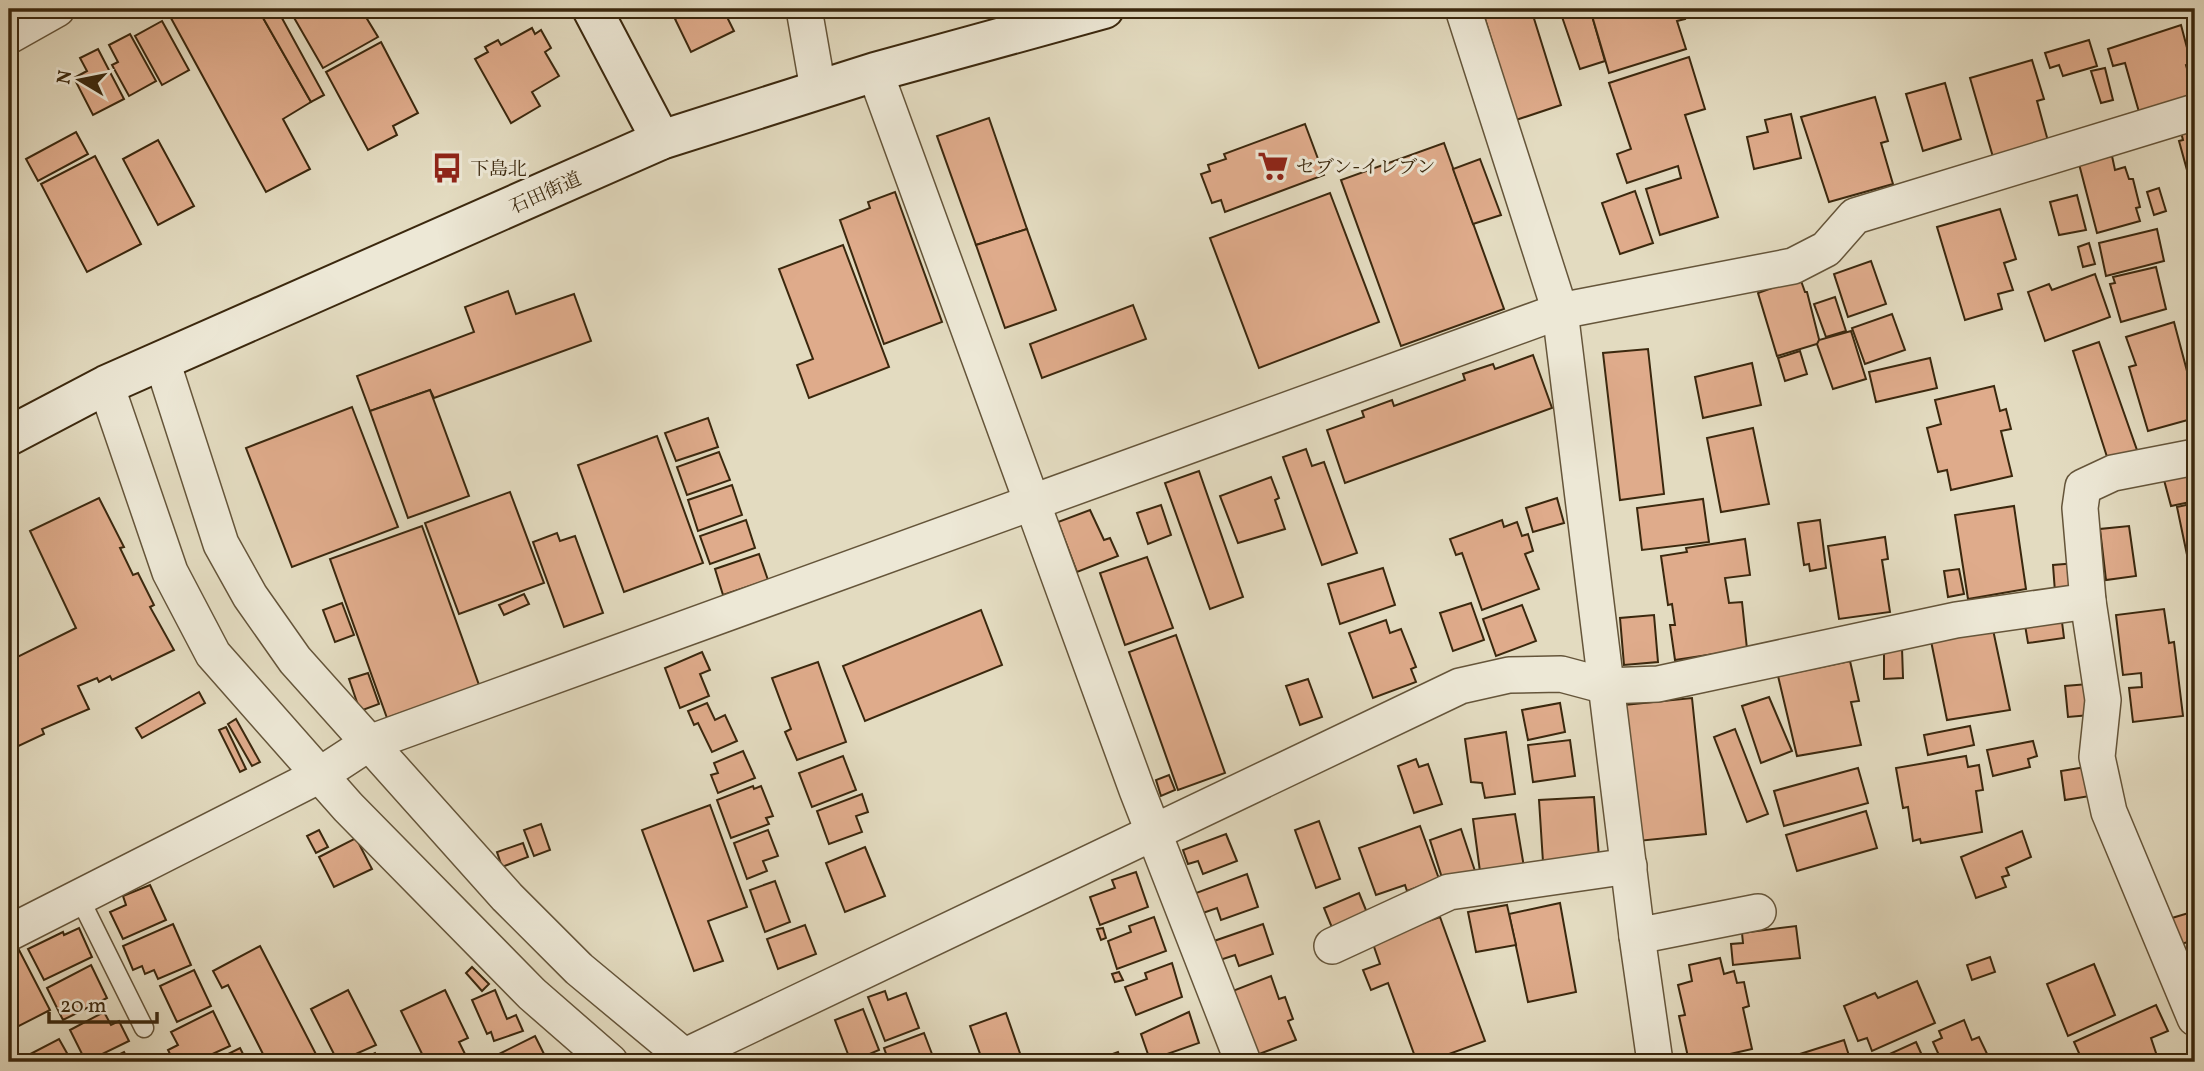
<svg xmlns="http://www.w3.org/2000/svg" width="2204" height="1071" viewBox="0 0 2204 1071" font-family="Vollkorn,'Noto Serif JP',serif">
<rect width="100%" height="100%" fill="#e3dbc0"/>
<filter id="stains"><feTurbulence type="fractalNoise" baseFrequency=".00286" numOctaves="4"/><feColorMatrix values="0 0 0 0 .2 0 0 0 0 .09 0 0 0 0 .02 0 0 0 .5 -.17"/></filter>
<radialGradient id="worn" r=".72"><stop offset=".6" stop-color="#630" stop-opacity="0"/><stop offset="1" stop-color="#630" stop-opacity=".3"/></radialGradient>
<g fill="#dfab8b" stroke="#3b280e" stroke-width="2">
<polygon points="166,9 258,9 311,102 283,119 310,169 266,192"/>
<polygon points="258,9 277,9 324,95 311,102"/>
<polygon points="289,9 361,9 378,37 323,68"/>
<polygon points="694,9 723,9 734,31 691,52 675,19"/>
<polygon points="1482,9 1531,9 1561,105 1516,120"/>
<polygon points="1576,9 1590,9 1605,61 1580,69 1561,14"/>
<polygon points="1590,9 1682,9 1685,19 1677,21 1686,49 1609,73"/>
<polygon points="1771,9 1797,9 1797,10 1774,17"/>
<polygon points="2127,9 2152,9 2129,14"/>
<polygon points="162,21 189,70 162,85 135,36"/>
<polygon points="2181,25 2191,63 2186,65 2195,97 2139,112 2125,63 2113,66 2108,49"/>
<polygon points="532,28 535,34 541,30 551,48 545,52 559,76 532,92 540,106 511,123 475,59 488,52 485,47 498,40 501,45"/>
<polygon points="130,34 156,81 129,96 112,65 118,62 109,45"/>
<polygon points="2089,40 2097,66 2063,76 2059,65 2050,68 2045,53"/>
<polygon points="381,42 418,113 393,126 397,135 368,150 326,72"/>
<polygon points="98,49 124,99 93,115 74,78 87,71 80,58"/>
<polygon points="1689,57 1705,109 1685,115 1718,217 1660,235 1646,189 1681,178 1678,166 1627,183 1617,154 1631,149 1609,83"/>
<polygon points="2032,60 2044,99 2037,101 2048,141 1993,157 1970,78"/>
<polygon points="2105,68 2113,100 2101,103 2091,71"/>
<polygon points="1945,83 1961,139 1923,151 1906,94"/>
<polygon points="1875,97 1888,141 1881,143 1893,184 1829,202 1801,117"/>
<polygon points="1791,114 1801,158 1754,169 1747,137 1768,132 1765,120"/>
<polygon points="989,118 1027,229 976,245 937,136"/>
<polygon points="1305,124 1324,175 1225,212 1221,200 1212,203 1201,174 1210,171 1208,165 1226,159 1224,154"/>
<polygon points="2195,129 2195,180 2190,181 2179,141 2183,140 2181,132"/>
<polygon points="76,132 88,154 38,181 26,159"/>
<polygon points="158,140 194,206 158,225 123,159"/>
<polygon points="1444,143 1504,309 1401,346 1341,180"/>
<polygon points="95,156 141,244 87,272 41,184"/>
<polygon points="2112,156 2115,170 2125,167 2129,179 2133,179 2140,207 2136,208 2140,221 2097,233 2079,164"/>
<polygon points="1480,159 1501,215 1473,224 1453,169"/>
<polygon points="2159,188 2166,211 2154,215 2147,192"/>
<polygon points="1635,191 1653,243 1620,254 1602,203"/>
<polygon points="895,192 942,322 884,344 840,220 870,208 868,202"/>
<polygon points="1330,193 1379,322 1259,368 1210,238"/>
<polygon points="2077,195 2086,230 2059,235 2050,202"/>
<polygon points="2000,209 2016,259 2004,263 2013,290 1998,294 2002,309 1965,320 1937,227"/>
<polygon points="1027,229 1056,310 1005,328 976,245"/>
<polygon points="2157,229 2164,261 2106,276 2099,243"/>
<polygon points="2089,243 2095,264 2083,267 2078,247"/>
<polygon points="843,245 889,367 809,398 797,365 813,359 779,269"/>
<polygon points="1871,261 1886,304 1848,317 1834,274"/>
<polygon points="2156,267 2166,309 2121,322 2110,284 2115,283 2113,277"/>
<polygon points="2095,274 2110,317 2045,341 2028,292 2049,284 2052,290"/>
<polygon points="1800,278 1805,292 1807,292 1820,343 1777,356 1758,293"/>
<polygon points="508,291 516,314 574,294 591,341 434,398 430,390 370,411 357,376 474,332 465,307"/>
<polygon points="1835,297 1846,331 1826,337 1814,304"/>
<polygon points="1133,305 1146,339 1042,378 1030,344"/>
<polygon points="1892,314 1905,350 1865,364 1852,328"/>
<polygon points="2174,322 2187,371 2195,367 2195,418 2148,431 2129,367 2136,365 2126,337"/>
<polygon points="1851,331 1866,379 1833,389 1817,344 1819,340"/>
<polygon points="2099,342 2138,453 2109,463 2073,351"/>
<polygon points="1648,349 1664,494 1620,500 1603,353"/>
<polygon points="1800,351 1807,374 1785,381 1778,358"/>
<polygon points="1533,355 1552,408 1345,483 1327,430 1364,417 1362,411 1392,400 1394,406 1465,380 1463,374 1493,364 1495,369"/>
<polygon points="1930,358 1937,388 1876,402 1869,372"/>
<polygon points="1752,363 1761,405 1703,418 1695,377"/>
<polygon points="1994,386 2000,411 2006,409 2011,429 2001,431 2012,476 1951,490 1947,470 1938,472 1927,428 1941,424 1935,400"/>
<polygon points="430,390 469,496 408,518 370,411"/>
<polygon points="352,407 398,527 292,567 246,448"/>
<polygon points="708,418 718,447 676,461 665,433"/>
<polygon points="1753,428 1769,504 1721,512 1707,438"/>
<polygon points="657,436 703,563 624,592 578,465"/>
<polygon points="1306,449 1312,466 1324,462 1357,553 1322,565 1283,457"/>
<polygon points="719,452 730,480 687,495 677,467"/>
<polygon points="1199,471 1243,597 1210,609 1165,483"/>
<polygon points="2195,473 2195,501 2171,506 2164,480"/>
<polygon points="1271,477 1279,498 1275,500 1285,529 1238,543 1220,496"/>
<polygon points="732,485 742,515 698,531 688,500"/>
<polygon points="510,492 544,583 459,614 425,523"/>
<polygon points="99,498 124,547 120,548 133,575 138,573 154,605 150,607 174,650 112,680 110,676 99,682 97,678 78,686 89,709 42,729 44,734 10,750 9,661 76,628 30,531"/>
<polygon points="1557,498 1564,523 1533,532 1526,508"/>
<polygon points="1703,499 1709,542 1642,550 1637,508"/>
<polygon points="2195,503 2195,573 2191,574 2177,507"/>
<polygon points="1161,505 1171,535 1148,544 1137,513"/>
<polygon points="2014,506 2026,589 1968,599 1955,515"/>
<polygon points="1090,510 1104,540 1110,538 1118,556 1077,572 1058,522"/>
<polygon points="746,520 755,548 710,564 700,536"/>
<polygon points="1502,520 1504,527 1517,522 1522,536 1528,534 1533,551 1525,554 1539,589 1482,610 1462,553 1456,555 1450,539"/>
<polygon points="1820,520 1826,568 1810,571 1809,564 1804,565 1798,523"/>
<polygon points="422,526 479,685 387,718 330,559"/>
<polygon points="2129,526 2136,576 2106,580 2100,529"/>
<polygon points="557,533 560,541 575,536 603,613 564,627 533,542"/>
<polygon points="1885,537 1888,559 1882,560 1890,612 1839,619 1828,546"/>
<polygon points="1745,539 1750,575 1725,578 1729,603 1742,602 1747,649 1675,660 1670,625 1675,625 1672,604 1668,605 1661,556 1687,552 1686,548"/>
<polygon points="759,554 768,580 723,595 715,569"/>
<polygon points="1147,557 1173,628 1125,645 1100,573"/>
<polygon points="2077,563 2080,590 2055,592 2053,565"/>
<polygon points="1383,568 1395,605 1340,624 1328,584"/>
<polygon points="1959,569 1964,594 1948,597 1944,571"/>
<polygon points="524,594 529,604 504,615 499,605"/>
<polygon points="342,603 354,635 335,642 323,610"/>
<polygon points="1471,603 1484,640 1453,651 1440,613"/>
<polygon points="1522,605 1536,641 1496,656 1483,619"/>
<polygon points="2164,609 2169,643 2174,642 2183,716 2133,722 2129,688 2142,687 2141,673 2123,675 2116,615"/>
<polygon points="981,610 1002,665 865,721 843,666"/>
<polygon points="2061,614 2064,638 2028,643 2024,619"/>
<polygon points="1654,615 1658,662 1624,665 1620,618"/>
<polygon points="1386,620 1390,633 1401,629 1416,667 1411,669 1416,682 1373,698 1349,633"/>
<polygon points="1992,625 2010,710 1947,720 1930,636"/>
<polygon points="1176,635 1225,773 1178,790 1129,652"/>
<polygon points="1902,648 1903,678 1884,679 1884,649"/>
<polygon points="702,652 710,670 700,674 709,696 680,708 665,668"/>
<polygon points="1850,661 1859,701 1851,702 1861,745 1797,756 1778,676"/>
<polygon points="818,662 846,742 797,760 785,732 791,729 772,678"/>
<polygon points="368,673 379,704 360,711 349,679"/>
<polygon points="1308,679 1322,717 1300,725 1286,686"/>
<polygon points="2088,684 2090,715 2068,717 2065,686"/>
<polygon points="199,692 205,703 142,738 136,728"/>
<polygon points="1769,697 1792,751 1761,763 1742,706"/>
<polygon points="1692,698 1706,834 1638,841 1624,705"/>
<polygon points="707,703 715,720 725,715 737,741 712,752 698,723 694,725 688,711"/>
<polygon points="1560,703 1565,732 1528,740 1522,710"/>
<polygon points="236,719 260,762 252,766 228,724"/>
<polygon points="2195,725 2195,750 2193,750 2190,726"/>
<polygon points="1970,726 1974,745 1928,755 1924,735"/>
<polygon points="226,727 246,769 240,772 219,730"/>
<polygon points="1735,729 1768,814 1747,822 1714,737"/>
<polygon points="1506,732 1515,794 1485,798 1482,783 1471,782 1465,739"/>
<polygon points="1570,740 1575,776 1533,782 1528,745"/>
<polygon points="2033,741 2037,756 2028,759 2030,767 1993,776 1987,750"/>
<polygon points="743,751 755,778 718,793 711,775 718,773 714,763"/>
<polygon points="843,756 856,790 812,807 799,773"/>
<polygon points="1966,756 1968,767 1979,765 1983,790 1976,791 1982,832 1921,843 1920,839 1913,841 1908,807 1903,808 1896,768"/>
<polygon points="1416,759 1419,767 1428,764 1442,804 1414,813 1398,766"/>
<polygon points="2086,767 2090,796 2065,800 2061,771"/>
<polygon points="1858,768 1868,803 1784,826 1774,791"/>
<polygon points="1169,775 1175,790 1161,796 1156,780"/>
<polygon points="753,786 754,789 761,786 773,816 766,818 769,824 731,838 717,800"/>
<polygon points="862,794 868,812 856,816 862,832 829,844 817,811"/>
<polygon points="1594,797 1599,857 1543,862 1539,800"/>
<polygon points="710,805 747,907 708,921 723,961 694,971 642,830"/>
<polygon points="1866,811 1877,848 1797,871 1786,835"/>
<polygon points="1515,814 1525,873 1481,879 1473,819"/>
<polygon points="1319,821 1340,879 1316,888 1295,830"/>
<polygon points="541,824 550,850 534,856 524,830"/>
<polygon points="1420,826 1439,879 1407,891 1405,885 1376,895 1359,848"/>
<polygon points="1461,829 1476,874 1444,884 1430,840"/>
<polygon points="319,830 328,847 316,853 307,836"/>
<polygon points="768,830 778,856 763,861 767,871 747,879 734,843"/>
<polygon points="2022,831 2031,857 2006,868 2009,875 2002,877 2006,887 1976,898 1961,857"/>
<polygon points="1226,834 1237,861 1203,874 1198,861 1188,864 1183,850"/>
<polygon points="356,838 372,869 334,887 319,857"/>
<polygon points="523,843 528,857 502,867 497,852"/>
<polygon points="865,847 885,896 845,912 826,863"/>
<polygon points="1136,872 1148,907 1100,925 1090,897 1115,888 1112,880"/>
<polygon points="1247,874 1258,907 1221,920 1217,908 1203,913 1196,893"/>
<polygon points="775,881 790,922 765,932 750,890"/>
<polygon points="150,885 166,920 123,939 110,912 126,905 123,896"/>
<polygon points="1359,893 1370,920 1335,935 1324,908"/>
<polygon points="1560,903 1576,992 1528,1002 1509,914"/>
<polygon points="1507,905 1516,945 1476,952 1468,912"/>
<polygon points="2195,911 2195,940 2181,944 2172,918"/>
<polygon points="1154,917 1166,951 1117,969 1108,941 1131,932 1129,926"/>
<polygon points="1440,917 1485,1041 1427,1062 1417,1062 1388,983 1371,990 1363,970 1380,964 1372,941"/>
<polygon points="173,924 191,965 158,979 154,970 145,974 142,966 133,970 123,946"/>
<polygon points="1263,924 1273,954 1239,966 1235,955 1220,960 1214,941"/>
<polygon points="805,925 816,954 778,969 767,939"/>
<polygon points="1796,926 1800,958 1733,965 1731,944 1743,943 1742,933"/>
<polygon points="79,928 92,957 44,980 28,949 63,932 64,935"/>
<polygon points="1103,928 1106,938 1101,940 1097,929"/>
<polygon points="260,946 320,1062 267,1062 228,985 222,988 213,971"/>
<polygon points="19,950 50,1010 15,1028 9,1016 9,955"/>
<polygon points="1990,957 1995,972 1972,980 1967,965"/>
<polygon points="1720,958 1724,974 1734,971 1737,983 1744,982 1749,1006 1743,1008 1752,1049 1695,1062 1693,1056 1688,1057 1679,1016 1685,1015 1678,985 1692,981 1689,965"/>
<polygon points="1172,963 1182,997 1136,1015 1125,987 1147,979 1145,973"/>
<polygon points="2094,964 2115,1015 2068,1036 2047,984"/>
<polygon points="91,965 107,998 63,1020 47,988"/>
<polygon points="472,967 489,984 482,991 466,973"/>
<polygon points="194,970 211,1006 177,1022 160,986"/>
<polygon points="1119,972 1123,980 1115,982 1112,974"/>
<polygon points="1271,976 1279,999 1285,997 1293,1019 1288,1021 1296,1040 1254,1056 1230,992"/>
<polygon points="1917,981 1935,1023 1872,1051 1867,1038 1858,1041 1844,1006 1875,993 1878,998"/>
<polygon points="348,990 376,1045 338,1062 311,1009"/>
<polygon points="445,990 468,1038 459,1042 469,1062 426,1062 401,1011"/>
<polygon points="495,990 507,1019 516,1015 523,1031 494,1041 491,1032 487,1034 472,1000"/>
<polygon points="885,991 888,1000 906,993 919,1028 885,1041 868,997"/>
<polygon points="2156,1005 2168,1031 2151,1038 2159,1062 2083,1062 2074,1042"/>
<polygon points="863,1009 879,1050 851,1062 835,1020"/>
<polygon points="213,1011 230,1046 195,1062 174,1062 168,1050 178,1045 171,1032"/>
<polygon points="104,1012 111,1025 119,1021 129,1041 86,1062 70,1030"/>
<polygon points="1189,1012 1199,1043 1150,1060 1141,1034"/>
<polygon points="1006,1013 1023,1062 983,1062 970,1026"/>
<polygon points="1964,1020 1972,1040 1979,1037 1990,1060 1942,1062 1933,1042 1942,1038 1939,1031"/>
<polygon points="924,1033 932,1054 925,1056 927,1062 889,1062 884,1048"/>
<polygon points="535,1036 548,1062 503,1062 499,1054"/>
<polygon points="59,1039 72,1062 15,1062"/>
<polygon points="1844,1040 1851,1062 1802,1062 1800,1054"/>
<polygon points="1916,1042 1925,1062 1875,1062 1874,1061"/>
<polygon points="240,1048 247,1062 212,1062"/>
<polygon points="124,1052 128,1060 137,1056 140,1062 104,1062"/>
<polygon points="1118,1052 1122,1062 1110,1062 1107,1056"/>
<polygon points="375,1053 380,1062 358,1062"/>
<polygon points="1107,1056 1110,1062 1092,1062"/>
</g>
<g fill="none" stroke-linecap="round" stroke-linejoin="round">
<g stroke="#65553a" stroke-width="21">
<polyline id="lane" points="79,897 144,1028"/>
</g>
<g stroke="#65553a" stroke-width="38">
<g id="street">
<polyline points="804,9 818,89"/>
<polyline points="1463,9 1560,311 1637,936 1758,912"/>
<polyline points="9,36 57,9"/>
<polyline points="875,72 1137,790 1243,1062"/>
<polyline points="162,361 221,544 250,596 295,660 507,897 579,969 691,1062"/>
<polyline points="106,385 170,572 213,654 348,807 532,994 610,1062"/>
<polyline points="2195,457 2113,473 2083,487 2080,508 2088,601 2103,700 2097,757 2109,812 2195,1018"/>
<polyline points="9,933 320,775 369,743 1560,311 1793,266 1826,249 1855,216 2195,112"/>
<polyline points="1637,936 1655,1062"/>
<polyline points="1332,946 1449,892 1629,866"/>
<polyline points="673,1062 1460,686 1509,675 1561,674 1606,686 1658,684 1956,620 2088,601"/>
</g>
</g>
<g stroke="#3b280e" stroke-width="42">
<g id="secondary">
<polyline points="592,9 661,140"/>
<polyline points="9,436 106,385 661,140 875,72 1104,9"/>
</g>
</g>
<use href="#lane" stroke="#ede8d6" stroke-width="18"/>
<use href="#street" stroke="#ede8d6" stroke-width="35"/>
<use href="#secondary" stroke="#ede8d6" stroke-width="38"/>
</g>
<defs>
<g id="supermarket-bare" transform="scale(2.415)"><path d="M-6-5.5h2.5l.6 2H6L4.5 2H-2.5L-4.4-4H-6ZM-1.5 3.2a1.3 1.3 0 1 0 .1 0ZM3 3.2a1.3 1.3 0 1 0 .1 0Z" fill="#8f2418" stroke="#ede8d6" stroke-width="2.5" paint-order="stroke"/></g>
<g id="bus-bare" transform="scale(2.415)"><path d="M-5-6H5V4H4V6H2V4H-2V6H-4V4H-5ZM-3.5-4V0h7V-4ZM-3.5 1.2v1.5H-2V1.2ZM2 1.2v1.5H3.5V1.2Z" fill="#8f2418" stroke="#ede8d6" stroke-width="2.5" paint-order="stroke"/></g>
</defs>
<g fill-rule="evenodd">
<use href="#supermarket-bare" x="1273" y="166"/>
<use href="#bus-bare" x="447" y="168"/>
</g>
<g text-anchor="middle" stroke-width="6" stroke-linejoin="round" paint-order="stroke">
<g font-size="19" fill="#3b280e" stroke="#ede8d6" text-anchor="start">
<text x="1296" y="173">セブン-イレブン</text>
<text x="470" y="175">下島北</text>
</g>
<g font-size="19" fill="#3b280e" stroke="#ede8d6">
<text transform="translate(545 192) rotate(-24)" y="7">石田街道</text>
</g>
</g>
<rect width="2204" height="1071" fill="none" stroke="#e3dbc0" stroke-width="35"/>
<rect x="10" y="10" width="2183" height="1050" fill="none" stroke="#3b280e" stroke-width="3.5"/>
<rect x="18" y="18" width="2169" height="1036" fill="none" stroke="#3b280e" stroke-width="2"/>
<g transform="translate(80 80) rotate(280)" stroke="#ede8d6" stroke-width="5" paint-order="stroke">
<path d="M0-5L12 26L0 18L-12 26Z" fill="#3b280e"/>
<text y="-10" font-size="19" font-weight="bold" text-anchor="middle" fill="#3b280e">N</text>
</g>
<path d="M49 1012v10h108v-10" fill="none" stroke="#3b280e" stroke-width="3.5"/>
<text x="60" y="1012" font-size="21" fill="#3b280e" stroke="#ede8d6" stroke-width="5" paint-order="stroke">20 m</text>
<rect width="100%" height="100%" filter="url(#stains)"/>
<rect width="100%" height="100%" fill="url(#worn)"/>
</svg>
